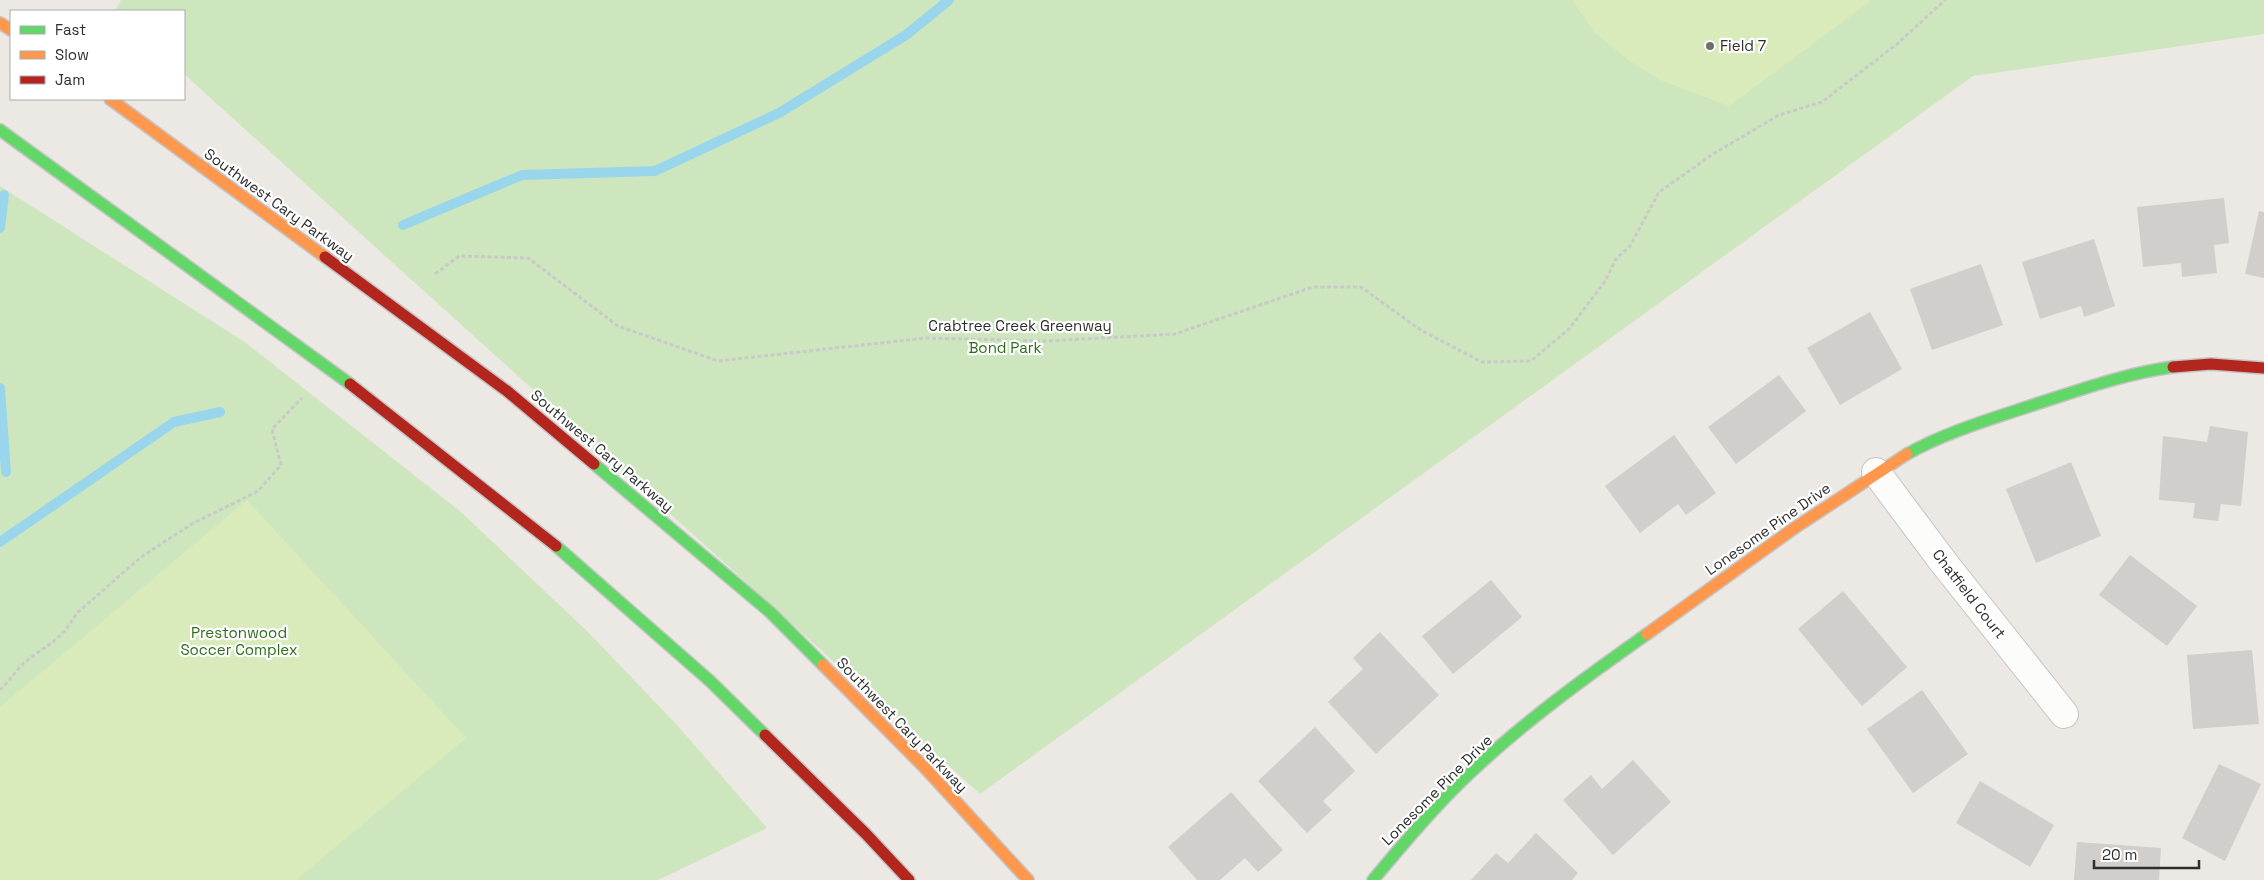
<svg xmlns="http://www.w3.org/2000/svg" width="2264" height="880" viewBox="0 0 2264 880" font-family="'Space Grotesk',sans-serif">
<rect width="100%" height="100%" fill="#ece8e4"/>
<g fill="#cee6be">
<polygon points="121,0 2264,0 2264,34 1973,76 980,794 184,74 184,11 115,11"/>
<polygon points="0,186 246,343 461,512 587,631 677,725 767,828 658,880 0,880"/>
</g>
<g fill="#d9eabb">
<polygon points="1572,0 1872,0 1729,106 1660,80 1628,60 1595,33"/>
<polygon points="247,500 466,738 296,880 0,880 0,707"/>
</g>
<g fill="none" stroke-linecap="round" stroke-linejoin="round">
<g stroke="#99d6ec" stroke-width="10">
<polyline points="403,225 522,175 655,171 779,113 906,35 949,0"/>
<polyline points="0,228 4,195"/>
<polyline points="0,388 6,472"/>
<polyline points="0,542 174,422 220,412"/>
</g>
</g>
<g fill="#d1cecb">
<polygon points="2224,198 2229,243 2214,245 2217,273 2182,277 2181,263 2143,267 2137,207"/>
<polygon points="2259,211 2264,212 2264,278 2245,274"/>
<polygon points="2094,239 2115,306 2084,317 2081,306 2040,319 2022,262"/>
<polygon points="1981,264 2003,325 1932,350 1910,289"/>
<polygon points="1870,312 1902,369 1840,405 1807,348"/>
<polygon points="1779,375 1806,411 1736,464 1708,427"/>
<polygon points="2210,426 2248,432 2241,506 2221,504 2218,521 2193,518 2195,503 2159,500 2163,436 2207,442"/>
<polygon points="1674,435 1716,493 1686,515 1678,504 1640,533 1605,486"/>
<polygon points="2071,462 2101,536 2036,563 2006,489"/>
<polygon points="2130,555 2197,606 2167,646 2099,595"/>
<polygon points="1491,580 1522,617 1453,674 1422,636"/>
<polygon points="1843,591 1907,667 1862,706 1798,629"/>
<polygon points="1380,632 1439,695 1376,754 1328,702 1363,669 1353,658"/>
<polygon points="2252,650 2259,724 2193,729 2187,655"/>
<polygon points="1922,690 1968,754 1913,793 1867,729"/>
<polygon points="1315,727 1355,771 1323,801 1332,810 1307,833 1258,781"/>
<polygon points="1633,760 1671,802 1613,855 1563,800 1591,775 1602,789"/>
<polygon points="2219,764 2261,784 2225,861 2182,838"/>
<polygon points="1980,781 2054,825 2030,867 1956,823"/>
<polygon points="1231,792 1283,850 1258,872 1245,858 1220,880 1197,880 1168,847"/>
<polygon points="1536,833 1578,873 1572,880 1471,880 1496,853 1508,863"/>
<polygon points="2077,842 2161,848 2159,880 2074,880"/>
</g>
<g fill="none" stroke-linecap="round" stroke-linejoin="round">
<g stroke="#c5c4c5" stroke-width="30">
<polyline id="street" points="1876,472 1944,563 2064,714"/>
</g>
<g stroke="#c5c4c5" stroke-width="14">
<g id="fast">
<polyline points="0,130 350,384"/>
<path d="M1907,454C1948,431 1995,418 2039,403C2083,389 2127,373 2173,367"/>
<polyline points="594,464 770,612 823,665"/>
<polyline points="556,546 710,681 765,735"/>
<path d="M1373,880C1404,843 1435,806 1470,773C1525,721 1586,677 1647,634"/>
</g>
</g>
<g stroke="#c5c4c5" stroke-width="14">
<g id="slow">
<polyline points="0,23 11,30"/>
<polyline points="110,99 325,257"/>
<polyline points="1647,634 1793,529 1907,454"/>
<polyline points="823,665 925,768 1028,880"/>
</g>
</g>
<g stroke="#c5c4c5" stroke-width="14">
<g id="jam">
<polyline points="325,257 507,391 594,464"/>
<polyline points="2173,367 2211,364 2264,368"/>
<polyline points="350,384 556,546"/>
<polyline points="765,735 866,834 909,880"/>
</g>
</g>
<g stroke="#c9c9c8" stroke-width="3" stroke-dasharray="4 2.5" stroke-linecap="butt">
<polyline points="435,274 459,256 528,258 618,326 718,361 926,338 1045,341 1175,334 1313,287 1361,287 1419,329 1482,362 1531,361 1569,329 1606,280 1616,259 1630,246 1659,192 1713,154 1779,115 1822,102 1897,44 1945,0"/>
<path d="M0,690C9,681 16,671 24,663C45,645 62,641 76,614L141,557L192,524L258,491L281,465L272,429L302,398"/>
</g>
<use href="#street" stroke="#fcfcfb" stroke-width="28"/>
<use href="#fast" stroke="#63d668" stroke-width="11"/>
<use href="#slow" stroke="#ff974d" stroke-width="11"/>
<use href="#jam" stroke="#b3261e" stroke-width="11"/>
</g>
<circle fill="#706f6e" stroke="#fff" stroke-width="2" cx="1710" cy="46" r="5"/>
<g text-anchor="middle" stroke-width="4.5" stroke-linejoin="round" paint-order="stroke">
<g font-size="15" fill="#2e2e2e" stroke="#fff" text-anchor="start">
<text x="1720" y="51">Field 7</text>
</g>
<g font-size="15" fill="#2e2e2e" stroke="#fff">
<text transform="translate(279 205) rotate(36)" y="5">Southwest Cary Parkway</text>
<text x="1020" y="331">Crabtree Creek Greenway</text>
<text transform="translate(602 451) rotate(40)" y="5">Southwest Cary Parkway</text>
<text transform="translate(1768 529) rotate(-35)" y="5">Lonesome Pine Drive</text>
<text transform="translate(1969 594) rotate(52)" y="5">Chatfield Court</text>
<text transform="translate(902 725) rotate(46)" y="5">Southwest Cary Parkway</text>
<text transform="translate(1437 790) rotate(-45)" y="5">Lonesome Pine Drive</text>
</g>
<g font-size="15" fill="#2c6e1b" stroke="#fff">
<text x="1005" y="353">Bond Park</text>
<text x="239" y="638">Prestonwood<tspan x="239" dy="17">Soccer Complex</tspan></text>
</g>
</g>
<rect x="10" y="10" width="175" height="90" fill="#ffffff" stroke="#ababab"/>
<rect x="20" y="26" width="25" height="8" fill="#63d668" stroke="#ababab"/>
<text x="55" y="35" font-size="15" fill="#2e2e2e">Fast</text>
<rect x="20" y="51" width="25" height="8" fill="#ff974d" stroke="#ababab"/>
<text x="55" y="60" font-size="15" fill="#2e2e2e">Slow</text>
<rect x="20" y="76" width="25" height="8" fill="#b3261e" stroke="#ababab"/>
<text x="55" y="85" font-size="15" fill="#2e2e2e">Jam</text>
<path d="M2094 860v8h105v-8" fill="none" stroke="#2e2e2e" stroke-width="2.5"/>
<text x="2102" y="860" font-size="15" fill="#2e2e2e" stroke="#ffffff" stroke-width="4" paint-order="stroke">20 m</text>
</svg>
